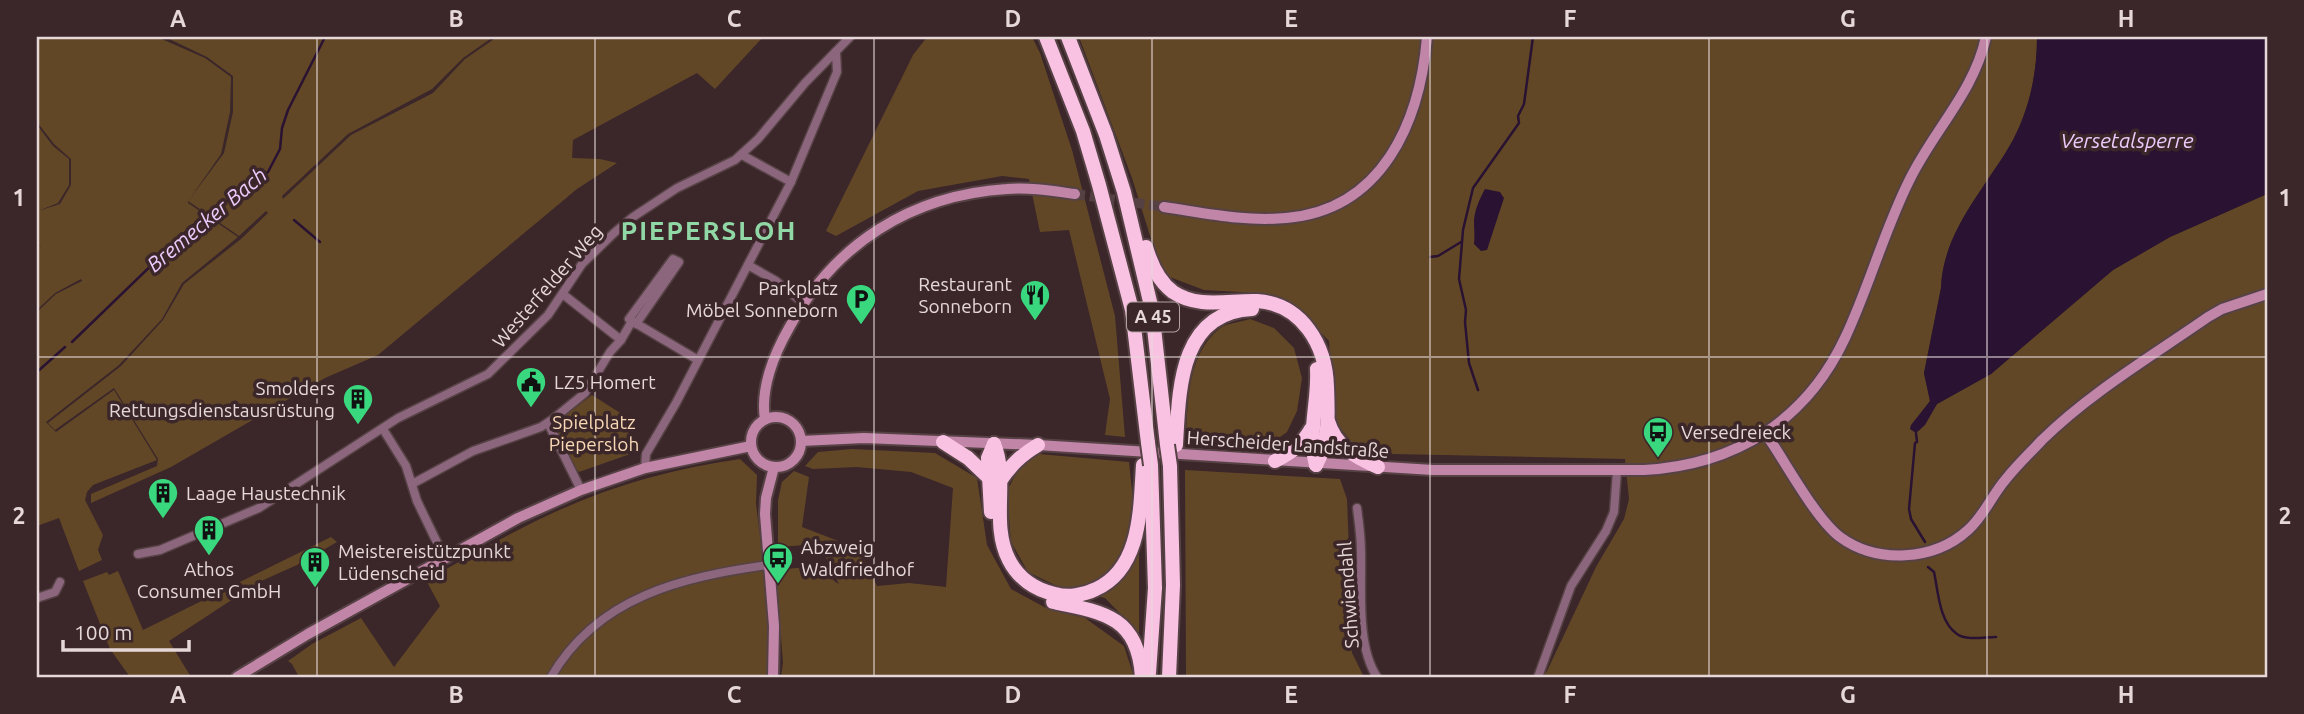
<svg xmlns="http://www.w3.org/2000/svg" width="2304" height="714" viewBox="0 0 2304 714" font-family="Ubuntu,sans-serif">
<rect width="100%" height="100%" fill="#3b2629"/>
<g fill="#624727">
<polygon points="40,37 157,37 205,58 231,77 230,112 221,154 189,200 224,153 233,112 233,76 207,57 165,37 493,37 463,58 432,89 348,134 282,196 283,199 351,135 433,93 465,59 497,37 763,37 715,89 697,73 573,140 572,158 600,159 617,163 577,189 378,355 325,378 171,467 91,503 91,494 157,466 158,459 114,388 55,430 48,423 121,366 163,320 184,284 241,239 268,213 266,211 239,236 188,201 188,203 238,237 182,283 162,319 119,365 46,422 56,432 114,390 157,460 93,485 87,492 85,500 103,535 98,550 102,560 79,571 59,518 37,526 37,312 56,294 82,281 81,279 55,293 37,310 37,245 42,247 37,244 37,125 53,146 69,159 69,185 58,203 38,211 60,204 71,185 71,159 54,144 37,122 37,39"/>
<polygon points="927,37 1032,37 1040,53 1072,150 1115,316 1125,437 1105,435 1110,399 1069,230 1040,232 1029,179 1002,176 918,191 836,236 826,231 913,55"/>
<path d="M1079,37H2037C2037,72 2030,108 2013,140C1987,187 1943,230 1941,288L1924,373L1930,401L1918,418L1919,431L1937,404L1991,374L2113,270L2170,237L2267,194V677H1542L1547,671L1596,567L1624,519L1629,499L1625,459L1393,454L1353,444L1334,420L1329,341L1294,305L1259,293L1204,290L1162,274L1132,178Z"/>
<path d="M1250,319L1274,328L1294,348L1302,378L1297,411L1287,432L1273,442L1186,435C1188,398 1188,355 1219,329C1226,323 1241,322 1250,319Z"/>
<path d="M592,395L625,416L633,453L579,472C569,462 550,433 559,420Z"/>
<polygon points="852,449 935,453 977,478 987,545 1011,589 1046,608 1085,618 1124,646 1134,677 781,677 783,663 776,570 817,566 821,570 828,569 834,581 839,584 819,544 778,547 778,500 782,482 794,471 809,477 802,527 859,549 877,586 909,583 946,587 953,488 911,472 857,467 813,469 805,466 818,452"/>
<polygon points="1039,454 1129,462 1139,556 1139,633 1105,598 1061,588 1028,572 1011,542 1007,491 1019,468"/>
<path d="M740,459L757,475L756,504L771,623L768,677H299L292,664L288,661L312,644L361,618L394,667L440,606L426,580C469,557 511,532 555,512C614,485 676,468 740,459Z"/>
<polygon points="1185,470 1340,479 1347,499 1349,550 1346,590 1352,653 1364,677 1186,677"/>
<polygon points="331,537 337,542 297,565 259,582 169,641 191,677 130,677 110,649 83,581 107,572 109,575 118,571 143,630"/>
</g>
<g fill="#291232">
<path d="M2037,37H2267V194L2170,237L2113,270L1991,374L1937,404L1925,425L1916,433L1910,429L1911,425L1930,401L1924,373L1941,288C1943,230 1987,187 2013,140C2030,108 2037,72 2037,37Z"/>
<path d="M1485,189L1500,192L1504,198L1487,250L1481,251L1474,244C1475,236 1474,230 1474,222C1474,211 1480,198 1485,189Z"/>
</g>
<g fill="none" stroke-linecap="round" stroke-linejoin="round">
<g stroke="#291232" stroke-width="2.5">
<polyline points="294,220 320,242"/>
<polyline points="1430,257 1438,256 1461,242"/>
<polyline points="72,342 192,226 268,172 280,149 282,128 288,110 325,37"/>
<polyline points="37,372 65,347"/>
<polyline points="1478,390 1469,363 1465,322 1466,310 1459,279 1463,230 1473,188 1519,123 1518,116 1524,104 1533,37"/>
<polyline points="1916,433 1917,442 1915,443 1909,509 1911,519 1925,542"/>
<path d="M1928,567L1934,572C1938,590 1939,622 1957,634C1967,641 1984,637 1996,637"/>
</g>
<polyline stroke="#554143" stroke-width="10" stroke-dasharray="10 5" stroke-linecap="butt" points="1075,194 1164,207"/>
<g stroke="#564245" stroke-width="11">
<g id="minor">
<polyline points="742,155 791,182"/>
<polyline points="748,265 776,281 803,303"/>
<polyline points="564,295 621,340"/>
<polyline points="632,321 629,319 673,259 679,262 636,324"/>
<polyline points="548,423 581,490"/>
<polyline points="383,429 406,466 417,501 444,557"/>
<polyline points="645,468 646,454 676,403 791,182 837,72 836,52"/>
<polyline points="412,484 473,451 541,427 553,419 585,393 610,352 621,340 632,321 698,360"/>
<path d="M1357,508C1359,523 1361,537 1361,552C1362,589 1356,645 1377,677"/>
<polyline points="138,554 160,550 259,508 398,418 488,374 548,315 582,264 614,233 633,217 677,188 735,160 758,139 805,83 850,37"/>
<polyline points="37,598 55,592 60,582"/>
<path d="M551,677C598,596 683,577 768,565"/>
<polyline points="1538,677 1571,586 1606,531 1614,512 1617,471"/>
</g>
</g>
<g stroke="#564245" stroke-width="14">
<g id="secondary">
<path d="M1164,207C1205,213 1245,222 1286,218C1383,210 1420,121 1427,37"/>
<circle cx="776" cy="442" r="25"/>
<path d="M765,419C760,389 774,354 789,328C834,244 911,195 1007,189C1030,187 1053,191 1075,194"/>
<path d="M1766,434C1785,461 1815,518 1840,537C1877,564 1934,561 1968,530C1984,516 1992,495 2006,479C2017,465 2030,453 2042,440C2091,392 2152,356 2208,317L2222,309L2267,294"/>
<path d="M801,441L864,438L1038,445L1433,470H1644C1735,465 1806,421 1845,338C1869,287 1884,231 1909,181C1933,131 1974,92 1986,37"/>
<polyline points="237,677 308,634 518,518 581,490 645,468 751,446"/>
<polyline points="773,677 774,626 765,514 766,498 774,467"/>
</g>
</g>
<g stroke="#564245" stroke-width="18">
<g id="motorway">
<polyline points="1046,37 1083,131 1099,185 1132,310 1148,443"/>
<polyline points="1068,37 1106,135 1124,192 1152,310 1167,445"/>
<path d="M1146,247C1151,264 1158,281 1173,292C1198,309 1229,300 1257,301C1302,304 1326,345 1327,387C1328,414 1330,440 1316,465"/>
<path d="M1328,421C1336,447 1355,457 1378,467"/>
<polyline points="943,442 968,458 989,478"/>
<path d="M994,444C1009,480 990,523 1009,560C1018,578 1035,590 1055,594C1068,598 1084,595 1096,589C1142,568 1140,507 1143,465"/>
<path d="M1176,445C1179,391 1179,312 1252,309"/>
<path d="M1275,461C1291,453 1302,445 1311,429"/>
<path d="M1316,465C1307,433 1319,401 1317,369"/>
<path d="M1000,481C1011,465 1021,455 1038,445"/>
<polyline points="991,512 988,458 994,444"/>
<path d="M1053,602C1104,612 1138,617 1142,677"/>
<polyline points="1149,673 1155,588 1151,465"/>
<polyline points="1169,677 1173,585 1170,466"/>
</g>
</g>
<use href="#minor" stroke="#8b667c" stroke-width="8"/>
<use href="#secondary" stroke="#c185a8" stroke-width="10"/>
<use href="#motorway" stroke="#fac2e2" stroke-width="14"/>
<g stroke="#564245" stroke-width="18" stroke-linecap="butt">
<g id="motorway-bridge">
<polyline points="1148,443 1151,465"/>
<polyline points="1167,445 1170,466"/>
</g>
</g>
<use href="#motorway-bridge" stroke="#fac2e2" stroke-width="14"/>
</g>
<path fill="none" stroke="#e6d8d9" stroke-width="2" stroke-opacity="0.55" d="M317,37V677M595,37V677M874,37V677M1152,37V677M1430,37V677M1709,37V677M1987,37V677M37,357H2267"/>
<defs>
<g id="restaurant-pin" transform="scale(1.575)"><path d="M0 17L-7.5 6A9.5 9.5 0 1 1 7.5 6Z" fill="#39d87f" stroke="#3b2629"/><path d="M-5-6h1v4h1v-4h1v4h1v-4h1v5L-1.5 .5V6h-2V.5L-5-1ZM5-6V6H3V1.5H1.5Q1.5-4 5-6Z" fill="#111"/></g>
<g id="parking-pin" transform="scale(1.575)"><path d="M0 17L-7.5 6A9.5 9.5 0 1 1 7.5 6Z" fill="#39d87f" stroke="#3b2629"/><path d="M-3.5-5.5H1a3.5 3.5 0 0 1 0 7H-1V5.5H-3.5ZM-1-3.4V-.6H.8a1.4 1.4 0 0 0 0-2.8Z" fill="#111"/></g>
<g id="civic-pin" transform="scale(1.575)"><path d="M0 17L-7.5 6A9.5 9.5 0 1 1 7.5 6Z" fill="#39d87f" stroke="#3b2629"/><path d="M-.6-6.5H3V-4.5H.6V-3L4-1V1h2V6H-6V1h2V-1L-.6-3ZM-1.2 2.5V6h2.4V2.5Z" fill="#111"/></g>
<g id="building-pin" transform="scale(1.575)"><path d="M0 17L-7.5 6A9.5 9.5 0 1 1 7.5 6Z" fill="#39d87f" stroke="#3b2629"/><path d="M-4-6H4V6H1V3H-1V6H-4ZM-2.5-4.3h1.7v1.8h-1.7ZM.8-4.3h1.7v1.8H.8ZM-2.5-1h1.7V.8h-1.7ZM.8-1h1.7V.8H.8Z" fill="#111"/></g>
<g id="bus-pin" transform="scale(1.575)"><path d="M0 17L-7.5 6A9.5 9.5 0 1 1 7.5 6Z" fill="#39d87f" stroke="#3b2629"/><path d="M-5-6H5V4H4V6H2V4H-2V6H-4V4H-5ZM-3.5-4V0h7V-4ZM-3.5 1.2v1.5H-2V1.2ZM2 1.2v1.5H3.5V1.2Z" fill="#111"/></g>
</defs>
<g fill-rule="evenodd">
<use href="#restaurant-pin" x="1035" y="295"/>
<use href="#parking-pin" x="861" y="299"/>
<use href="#civic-pin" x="531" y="382"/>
<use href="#building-pin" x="358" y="399"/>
<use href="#bus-pin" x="1658" y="432"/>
<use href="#building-pin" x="163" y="493"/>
<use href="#building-pin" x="209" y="530"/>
<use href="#bus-pin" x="778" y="558"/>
<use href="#building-pin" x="315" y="562"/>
</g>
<g text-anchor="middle" stroke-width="7" stroke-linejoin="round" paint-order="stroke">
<rect fill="#3b2629" stroke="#b3a3a4" stroke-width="2" x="1127" y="302.5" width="52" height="29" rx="5"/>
<g font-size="18" font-weight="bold" fill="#e6d8d9">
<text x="1153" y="323">A 45</text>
</g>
<g font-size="19" fill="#e6d8d9" stroke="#3b2629" text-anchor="start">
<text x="1012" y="291" text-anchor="end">Restaurant<tspan x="1012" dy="22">Sonneborn</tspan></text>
<text x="838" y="295" text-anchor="end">Parkplatz<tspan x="838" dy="22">Möbel Sonneborn</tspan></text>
<text x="554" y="389">LZ5 Homert</text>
<text x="335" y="395" text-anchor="end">Smolders<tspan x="335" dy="22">Rettungsdienstausrüstung</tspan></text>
<text x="1681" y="439">Versedreieck</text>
<text x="186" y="500">Laage Haustechnik</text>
<text x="801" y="554">Abzweig<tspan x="801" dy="22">Waldfriedhof</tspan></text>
<text x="338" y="558">Meistereistützpunkt<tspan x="338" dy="22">Lüdenscheid</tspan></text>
<text x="209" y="576" text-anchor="middle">Athos<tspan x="209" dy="22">Consumer GmbH</tspan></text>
</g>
<g font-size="19" fill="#e6d8d9" stroke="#3b2629">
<text transform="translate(547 286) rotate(-49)" y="7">Westerfelder Weg</text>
<text transform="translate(1288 444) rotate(4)" y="7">Herscheider Landstraße</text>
<text transform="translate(1348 595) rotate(-94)" y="7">Schwiendahl</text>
</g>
<g font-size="19" fill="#f9d8b6" stroke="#3b2629">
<text x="594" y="429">Spielplatz<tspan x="594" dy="22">Piepersloh</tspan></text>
</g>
<g font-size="21" font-style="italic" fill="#edcbfd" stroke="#3b2629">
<text x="2127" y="148">Versetalsperre</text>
<text transform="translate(207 220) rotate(-40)" y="7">Bremecker Bach</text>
</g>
<g font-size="26" font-weight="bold" letter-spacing="2" fill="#91d8a7" stroke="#3b2629">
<text x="709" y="240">PIEPERSLOH</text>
</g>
</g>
<rect width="2304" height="714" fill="none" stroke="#3b2629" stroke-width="77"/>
<path d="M63 640v10h126v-10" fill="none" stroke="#e6d8d9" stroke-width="3.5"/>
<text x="74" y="640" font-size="21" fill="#e6d8d9" stroke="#3b2629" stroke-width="5" paint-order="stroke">100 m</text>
<rect x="38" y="38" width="2228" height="638" fill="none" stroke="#e6d8d9" stroke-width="2.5"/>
<g font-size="23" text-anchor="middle" font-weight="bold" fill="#e6d8d9">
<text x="178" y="27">A</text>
<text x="456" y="27">B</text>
<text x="734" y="27">C</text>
<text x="1013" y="27">D</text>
<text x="1291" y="27">E</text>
<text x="1570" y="27">F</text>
<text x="1848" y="27">G</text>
<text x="2126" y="27">H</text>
<text x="19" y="206">1</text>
<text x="2285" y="206">1</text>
<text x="19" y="524">2</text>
<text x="2285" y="524">2</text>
<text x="178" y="703">A</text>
<text x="456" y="703">B</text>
<text x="734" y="703">C</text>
<text x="1013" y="703">D</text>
<text x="1291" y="703">E</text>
<text x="1570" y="703">F</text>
<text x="1848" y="703">G</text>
<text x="2126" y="703">H</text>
</g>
</svg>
